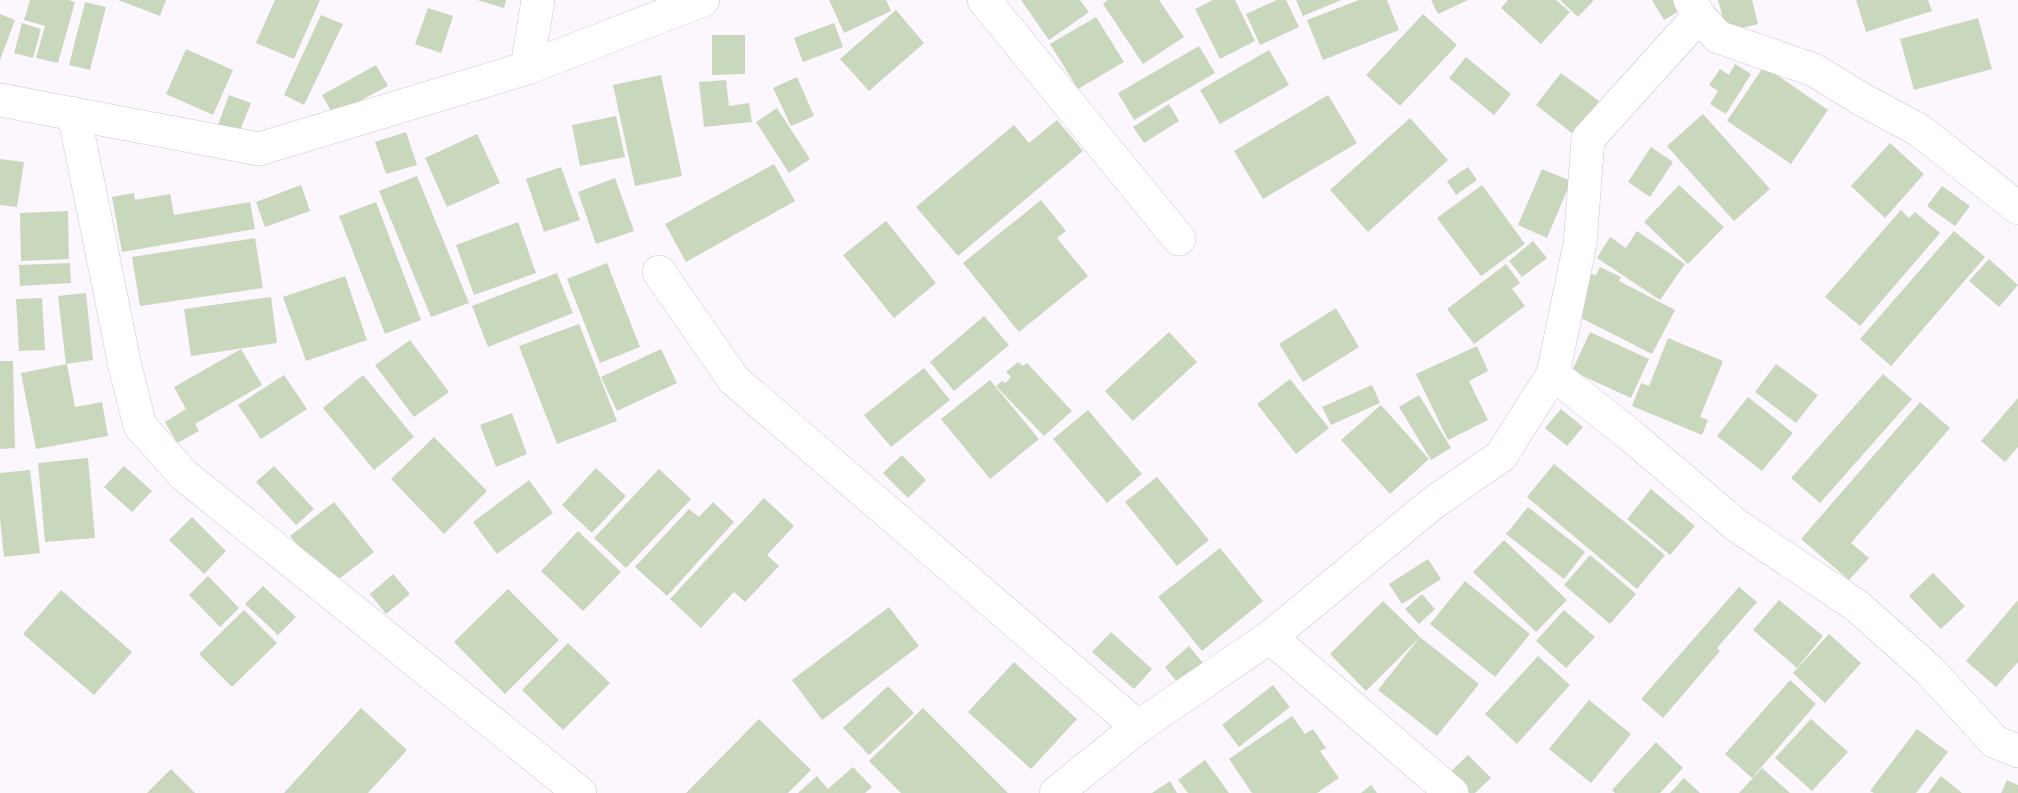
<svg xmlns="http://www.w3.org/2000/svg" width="2018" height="793" viewBox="0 0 2018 793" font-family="'Alegreya Sans',sans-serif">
<rect width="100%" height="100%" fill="#fcf7fe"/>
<g fill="#c9d8bc">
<polygon points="30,0 68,0 75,2 58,63 36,58 45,26 24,20"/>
<polygon points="118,0 166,0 160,16"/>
<polygon points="275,0 320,0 294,59 256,43"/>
<polygon points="477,0 506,0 504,8"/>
<polygon points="829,0 886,0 891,11 844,33"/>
<polygon points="1021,0 1080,0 1089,12 1049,40"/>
<polygon points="1108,0 1159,0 1184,37 1143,64 1103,4"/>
<polygon points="1213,0 1235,0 1255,41 1220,59 1195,9"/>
<polygon points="1277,0 1286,0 1299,27 1260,45 1246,14"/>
<polygon points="1296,0 1341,0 1303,16"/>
<polygon points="1359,0 1387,0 1399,30 1323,60 1307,20"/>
<polygon points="1431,0 1468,0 1438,14"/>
<polygon points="1508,0 1556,0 1570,12 1541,44 1501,8"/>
<polygon points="1560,0 1594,0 1578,17"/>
<polygon points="1652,0 1680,0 1684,8 1664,20"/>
<polygon points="1718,0 1752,0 1758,24 1727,32"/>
<polygon points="1856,0 1928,0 1932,11 1866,32"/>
<polygon points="85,2 106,7 90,70 69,65"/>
<polygon points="428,8 453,16 441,53 415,44"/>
<polygon points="896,10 924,43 869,91 840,59"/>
<polygon points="0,14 15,20 0,60"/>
<polygon points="1423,14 1457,45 1400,106 1366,75"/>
<polygon points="321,15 343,24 304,105 284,95"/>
<polygon points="1096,17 1124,62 1078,89 1050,44"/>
<polygon points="1978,18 1992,69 1914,90 1900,39"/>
<polygon points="22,23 41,29 33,58 14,53"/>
<polygon points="834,23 843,47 803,62 794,38"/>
<polygon points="712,35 745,35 745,74 712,75"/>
<polygon points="1199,46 1215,73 1134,120 1118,93"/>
<polygon points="186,49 233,70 213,115 166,94"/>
<polygon points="1269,50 1289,85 1220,124 1200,90"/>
<polygon points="1466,57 1511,94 1494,115 1449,78"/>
<polygon points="1735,64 1751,74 1726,114 1710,104 1718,91 1709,85 1720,69 1729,75"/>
<polygon points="376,65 388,86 350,106 336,120 322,95"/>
<polygon points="1764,66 1828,110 1791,164 1727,121"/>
<polygon points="1561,73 1599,101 1573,134 1536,105"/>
<polygon points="661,75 682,176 635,186 613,85"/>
<polygon points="797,77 814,116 791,126 773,88"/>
<polygon points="726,80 729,106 749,103 752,122 704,127 699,82"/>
<polygon points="229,95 251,103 239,133 218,125"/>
<polygon points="1328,95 1357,143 1263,199 1234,151"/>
<polygon points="1169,104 1179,121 1144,143 1133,127"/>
<polygon points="777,108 810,159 789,173 756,122"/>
<polygon points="1703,114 1770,189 1734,221 1667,146"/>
<polygon points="616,116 625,157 580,166 572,125"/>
<polygon points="1410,118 1448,160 1368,232 1330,190"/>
<polygon points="1057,120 1083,151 958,256 916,207 1014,125 1029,143"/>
<polygon points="406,132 417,165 386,174 375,142"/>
<polygon points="477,134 500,183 447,207 425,158"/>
<polygon points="1890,143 1924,174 1885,218 1851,186"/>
<polygon points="1651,147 1673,162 1650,197 1628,182"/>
<polygon points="0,159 24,162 17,207 0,205"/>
<polygon points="774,164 795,201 686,262 665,224"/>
<polygon points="561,167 580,220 544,232 526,179"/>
<polygon points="1468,167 1477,180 1456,195 1447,181"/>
<polygon points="1542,169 1571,181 1547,238 1518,225"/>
<polygon points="417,176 469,303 431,317 379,191"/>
<polygon points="615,178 634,231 596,244 578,192"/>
<polygon points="301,185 310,211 265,227 256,202"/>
<polygon points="1482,185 1525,244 1481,276 1437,218"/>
<polygon points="1679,185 1724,227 1688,264 1644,222"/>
<polygon points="1942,186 1970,206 1955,226 1927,206"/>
<polygon points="134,193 135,200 170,194 174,215 250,202 255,229 122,252 112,197"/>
<polygon points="1041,200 1066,231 1057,238 1088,276 1019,332 963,263"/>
<polygon points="376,202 421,320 385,334 339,216"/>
<polygon points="1901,210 1909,218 1915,212 1940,233 1860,326 1825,297"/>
<polygon points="68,211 69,259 21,261 20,213"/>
<polygon points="886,221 936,283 894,318 843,255"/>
<polygon points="518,222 536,273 474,295 456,245"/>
<polygon points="1637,231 1685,264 1660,300 1597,258 1610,237 1626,248"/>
<polygon points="1954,231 1985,257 1891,366 1860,339"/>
<polygon points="255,238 263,288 140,306 132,257"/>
<polygon points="1533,241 1547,258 1522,277 1509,261"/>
<polygon points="1989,259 2018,285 1999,307 1969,281"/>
<polygon points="70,263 71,283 20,286 19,265"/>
<polygon points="607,263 640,347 600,363 567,279"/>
<polygon points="1506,264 1520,283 1512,289 1525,306 1474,344 1447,309"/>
<polygon points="1600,267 1621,277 1619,281 1675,310 1652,354 1575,315 1588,291 1584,289 1591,274 1596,275"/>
<polygon points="557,273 573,313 488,347 472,306"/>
<polygon points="345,276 367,340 306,361 283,297"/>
<polygon points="86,293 93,360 66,364 58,296"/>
<polygon points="271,297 277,343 191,356 184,309"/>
<polygon points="42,298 45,350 19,351 16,299"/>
<polygon points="1336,308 1359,347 1303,382 1279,344"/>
<polygon points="984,316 1009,345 954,391 930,362"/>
<polygon points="579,324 617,421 557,444 519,346"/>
<polygon points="1169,332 1197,362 1133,421 1105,391"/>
<polygon points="1590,332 1649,359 1631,398 1572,371"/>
<polygon points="1668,338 1723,361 1700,417 1708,420 1702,435 1632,406 1641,383 1649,386"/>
<polygon points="410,340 449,392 414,417 375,365"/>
<polygon points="1477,346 1488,371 1469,381 1488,420 1448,440 1416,374"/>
<polygon points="241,349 262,385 195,424 199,431 177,443 165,422 186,409 174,387"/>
<polygon points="661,349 677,383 617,411 601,377"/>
<polygon points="0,361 13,361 15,448 0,449"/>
<polygon points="1018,362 1023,366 1027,363 1072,411 1044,436 996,386 1002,381 1005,383 1011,377 1006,372"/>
<polygon points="67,364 75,407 102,402 108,436 36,449 21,373"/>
<polygon points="1776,364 1818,395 1796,423 1755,392"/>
<polygon points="924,368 950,400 891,447 864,415"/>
<polygon points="1883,374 1912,399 1820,503 1791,478"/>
<polygon points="284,375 307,409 261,439 238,405"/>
<polygon points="363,375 414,437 374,470 323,408"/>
<polygon points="1290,379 1329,428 1296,454 1257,404"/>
<polygon points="990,380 1039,439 990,479 941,419"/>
<polygon points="1372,385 1380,403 1331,425 1322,407"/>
<polygon points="1419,395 1451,448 1431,460 1399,407"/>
<polygon points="1748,397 1793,433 1762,471 1717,436"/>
<polygon points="2018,398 2018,447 2005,462 1981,441"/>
<polygon points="1920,402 1950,428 1851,543 1869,558 1849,580 1801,539"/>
<polygon points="1381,405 1429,459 1390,494 1341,440"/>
<polygon points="1561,409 1583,427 1567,446 1545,428"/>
<polygon points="1088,410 1142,474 1107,503 1053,439"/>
<polygon points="512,413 527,454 496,467 480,425"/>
<polygon points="434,437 487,491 444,534 391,479"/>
<polygon points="902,455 926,480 908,498 883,473"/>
<polygon points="88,458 95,538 45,542 38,463"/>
<polygon points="1554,464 1665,555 1637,589 1527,497"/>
<polygon points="124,466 152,491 132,512 104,487"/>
<polygon points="274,466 314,509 296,525 256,482"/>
<polygon points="596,468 626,496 592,533 562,505"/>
<polygon points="659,469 691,499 626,568 594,538"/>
<polygon points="30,470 40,553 4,557 0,519 0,473"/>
<polygon points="1157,477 1209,540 1177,566 1125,502"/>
<polygon points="529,480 553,513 497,554 473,522"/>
<polygon points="1651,489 1695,526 1670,555 1627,519"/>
<polygon points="764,498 794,526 767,555 779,566 745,602 734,592 701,628 670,599"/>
<polygon points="334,502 374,552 330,586 290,536"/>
<polygon points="713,502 734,522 667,596 635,567 689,509 699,517"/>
<polygon points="1528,507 1585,552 1564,579 1506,534"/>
<polygon points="192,517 226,551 204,574 169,540"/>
<polygon points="578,531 621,572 583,611 541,571"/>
<polygon points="1504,540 1567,600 1536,632 1473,572"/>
<polygon points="1220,548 1263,601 1202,651 1158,597"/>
<polygon points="1590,555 1636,594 1610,624 1564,585"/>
<polygon points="1428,559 1441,579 1402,604 1389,584"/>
<polygon points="1933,573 1965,606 1941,629 1909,596"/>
<polygon points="393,574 410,594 386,614 370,594"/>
<polygon points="208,576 239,608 220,627 189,595"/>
<polygon points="1465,581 1530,634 1495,677 1430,624"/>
<polygon points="263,586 296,617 278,635 245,604"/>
<polygon points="1739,587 1757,602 1717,648 1720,651 1663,718 1641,699"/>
<polygon points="508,589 559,640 505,694 454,642"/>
<polygon points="61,590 132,652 94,695 23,634"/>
<polygon points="1422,594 1435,609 1419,624 1405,609"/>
<polygon points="1779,600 1823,636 1797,668 1753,630"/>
<polygon points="2018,600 2018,662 1996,687 1966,661"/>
<polygon points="1383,601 1420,637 1366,691 1330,654"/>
<polygon points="889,607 919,646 822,720 792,680"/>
<polygon points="244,610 277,643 232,687 199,654"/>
<polygon points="1564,610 1595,637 1566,668 1536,641"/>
<polygon points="1111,632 1152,669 1134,689 1092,652"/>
<polygon points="1829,634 1861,663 1825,703 1793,673"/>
<polygon points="1420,637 1479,684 1437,736 1378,690"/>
<polygon points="568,643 610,683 563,730 522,690"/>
<polygon points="1189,646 1207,668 1182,688 1165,667"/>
<polygon points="1538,656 1570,685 1517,744 1485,714"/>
<polygon points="1014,662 1077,719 1031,769 968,712"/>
<polygon points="1790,680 1816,704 1752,778 1725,754"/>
<polygon points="1273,685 1290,707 1239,747 1222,725"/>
<polygon points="888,686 914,713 869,755 843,728"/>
<polygon points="1589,700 1631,734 1591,783 1549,749"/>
<polygon points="361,708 407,750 368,793 284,793"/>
<polygon points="923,708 1008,793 901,793 869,761"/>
<polygon points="1292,716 1305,734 1313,729 1326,748 1320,751 1339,778 1317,793 1252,793 1229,759"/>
<polygon points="759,719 811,770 788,793 686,793"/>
<polygon points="1811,719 1848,752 1812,791 1775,758"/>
<polygon points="1917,729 1948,752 1916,793 1874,793 1870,791"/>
<polygon points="1656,742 1683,768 1660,793 1615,793 1612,790"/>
<polygon points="1468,755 1491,778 1475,793 1464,793 1447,775"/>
<polygon points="1205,760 1229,793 1188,793 1178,780"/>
<polygon points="853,767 872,787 865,793 798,793 817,776 828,789"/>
<polygon points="1762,768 1790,793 1739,793"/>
<polygon points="171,769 195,793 147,793"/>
<polygon points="1941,776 1962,793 1928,793"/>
<polygon points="1684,778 1700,793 1670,793"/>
<polygon points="2007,780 2018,785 2018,793 2001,793"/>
<polygon points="1170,781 1177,793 1152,793"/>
<polygon points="1371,785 1377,793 1361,793"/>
</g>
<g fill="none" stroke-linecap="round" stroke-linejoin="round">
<g stroke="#ccc7cf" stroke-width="34">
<g id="minor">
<polyline points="984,0 1179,239"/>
<polyline points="1690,0 1699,16 1718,37 1814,70 1863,100 1919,130 2018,208"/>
<polyline points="527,68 538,0"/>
<polyline points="0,100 259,149 527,68 703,0"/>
<polyline points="74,114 125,366 140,426 184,475 580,793"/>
<polyline points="659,272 734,380 1138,727"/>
<polyline points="1553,374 1629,434 1736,525 1857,606 1930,671 1995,742 2018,751"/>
<polyline points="1270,637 1452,793"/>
<polyline points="1056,793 1138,727 1270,637 1433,503 1501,456 1553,374 1580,244 1588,139 1699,16"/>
</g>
</g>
<use href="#minor" stroke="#fff" stroke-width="33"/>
</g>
</svg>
